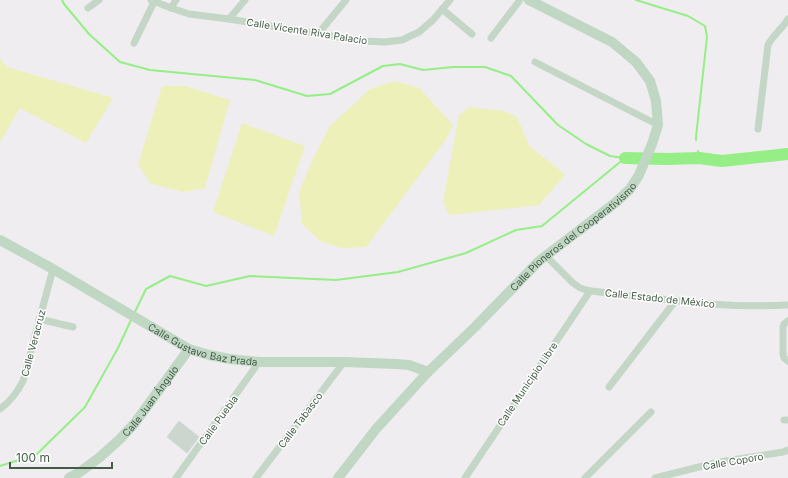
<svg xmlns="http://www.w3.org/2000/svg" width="788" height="478" viewBox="0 0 788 478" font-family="Inter,sans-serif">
<rect width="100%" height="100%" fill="#efedf0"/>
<g fill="#eef0ba">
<polygon points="0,59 7,67 113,98 86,143 20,108 0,142"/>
<polygon points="395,81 419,88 453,125 446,139 366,247 341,248 320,241 302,224 299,192 313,159 330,126 370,89"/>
<polygon points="162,86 185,86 230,100 205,188 184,192 151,184 138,165"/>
<polygon points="470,107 504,111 517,117 530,147 555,166 565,175 539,205 449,215 443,201 459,115"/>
<polygon points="242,123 305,146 274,236 213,212"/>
</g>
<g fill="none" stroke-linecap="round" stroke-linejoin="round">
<g stroke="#95ee86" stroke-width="2">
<polyline points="62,0 64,4 89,34 120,62 150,70 255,80 307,96 330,94 383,66 400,64 423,70 453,67 485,67 511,76 558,125 586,144 610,156 625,158"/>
<polyline points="636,0 688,16 705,26 707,37 696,137 696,140"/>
<polyline points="698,151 699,158"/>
<polyline points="134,314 146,289 170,276 206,286 250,276 336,280 398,272 466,253 516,230 542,226 625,158"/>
<polyline points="0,466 37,454 85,407 118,348 131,320"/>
</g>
<polyline stroke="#95ee86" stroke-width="12" points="625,158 667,159 699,158 722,161 788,154"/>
</g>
<polygon fill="#ccd6cf" stroke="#d1dad4" points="179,421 199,437 187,453 167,437"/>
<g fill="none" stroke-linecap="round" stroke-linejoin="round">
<g stroke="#c4d6c5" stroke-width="7">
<polyline points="151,0 171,8 189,14 229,19 362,41 385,42 402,40 419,32 433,20 450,0"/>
<polyline points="88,8 99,0"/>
<polyline points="171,8 176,0"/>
<polyline points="442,9 472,34"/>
<polyline points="229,19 245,0"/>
<polyline points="318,34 346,0"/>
<polyline points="491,38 520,0"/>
<polyline points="134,43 154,2"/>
<polyline points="535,62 658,125"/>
<path d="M758,129L768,45C773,35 782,29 788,19"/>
<path d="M546,256L573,283L580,288L590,291C656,298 722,309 788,305"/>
<polyline points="39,319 73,327"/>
<polyline points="788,321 784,324 783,327 783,354 784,358 788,361"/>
<polyline points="609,387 676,300"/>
<path d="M0,409C11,401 17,393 23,381L53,269"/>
<polyline points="784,420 788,420"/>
<polyline points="176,478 259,362"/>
<polyline points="256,478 344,362"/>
<polyline points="465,478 590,291"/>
<polyline points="585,478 651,412"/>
<polyline points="655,478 719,462 783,452 788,450"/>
</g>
<g stroke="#bfd7c3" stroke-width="10">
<path id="s1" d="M0,240L53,269L189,349L209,355L230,359L259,362H344L397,364L409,365L428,372"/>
<path id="s2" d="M69,478L80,472L100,457L120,439L134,424L189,349"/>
<path id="s3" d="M338,478L376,429L428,372L475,327L539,261L615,203L630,189L639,175L652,144L658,125L656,101L650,81L636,62L612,42L529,0"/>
</g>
</g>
<g text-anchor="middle" stroke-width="3" stroke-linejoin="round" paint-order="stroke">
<g font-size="10" fill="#455c48" stroke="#fff">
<text transform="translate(307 31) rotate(9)" y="4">Calle Vicente Riva Palacio</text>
<text dy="4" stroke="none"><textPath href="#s3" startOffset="338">Calle Pioneros del Cooperativismo</textPath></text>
<text transform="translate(660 298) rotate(6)" y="4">Calle Estado de México</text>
<text transform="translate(33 343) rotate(-75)" y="4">Calle Veracruz</text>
<text dy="4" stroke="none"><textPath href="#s1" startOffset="230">Calle Gustavo Baz Prada</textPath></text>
<text transform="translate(527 384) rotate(-56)" y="4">Calle Municipio Libre</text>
<text dy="4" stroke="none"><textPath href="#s2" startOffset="113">Calle Juan Ángulo</textPath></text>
<text transform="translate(218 420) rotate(-54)" y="4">Calle Puebla</text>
<text transform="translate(300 420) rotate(-53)" y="4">Calle Tabasco</text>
<text transform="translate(733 461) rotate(-10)" y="4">Calle Coporo</text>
</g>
</g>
<path d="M10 462v6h102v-6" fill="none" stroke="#455c48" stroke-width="2"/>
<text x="16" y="462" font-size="12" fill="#455c48" stroke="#ffffff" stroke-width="3" paint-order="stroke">100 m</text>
</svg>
